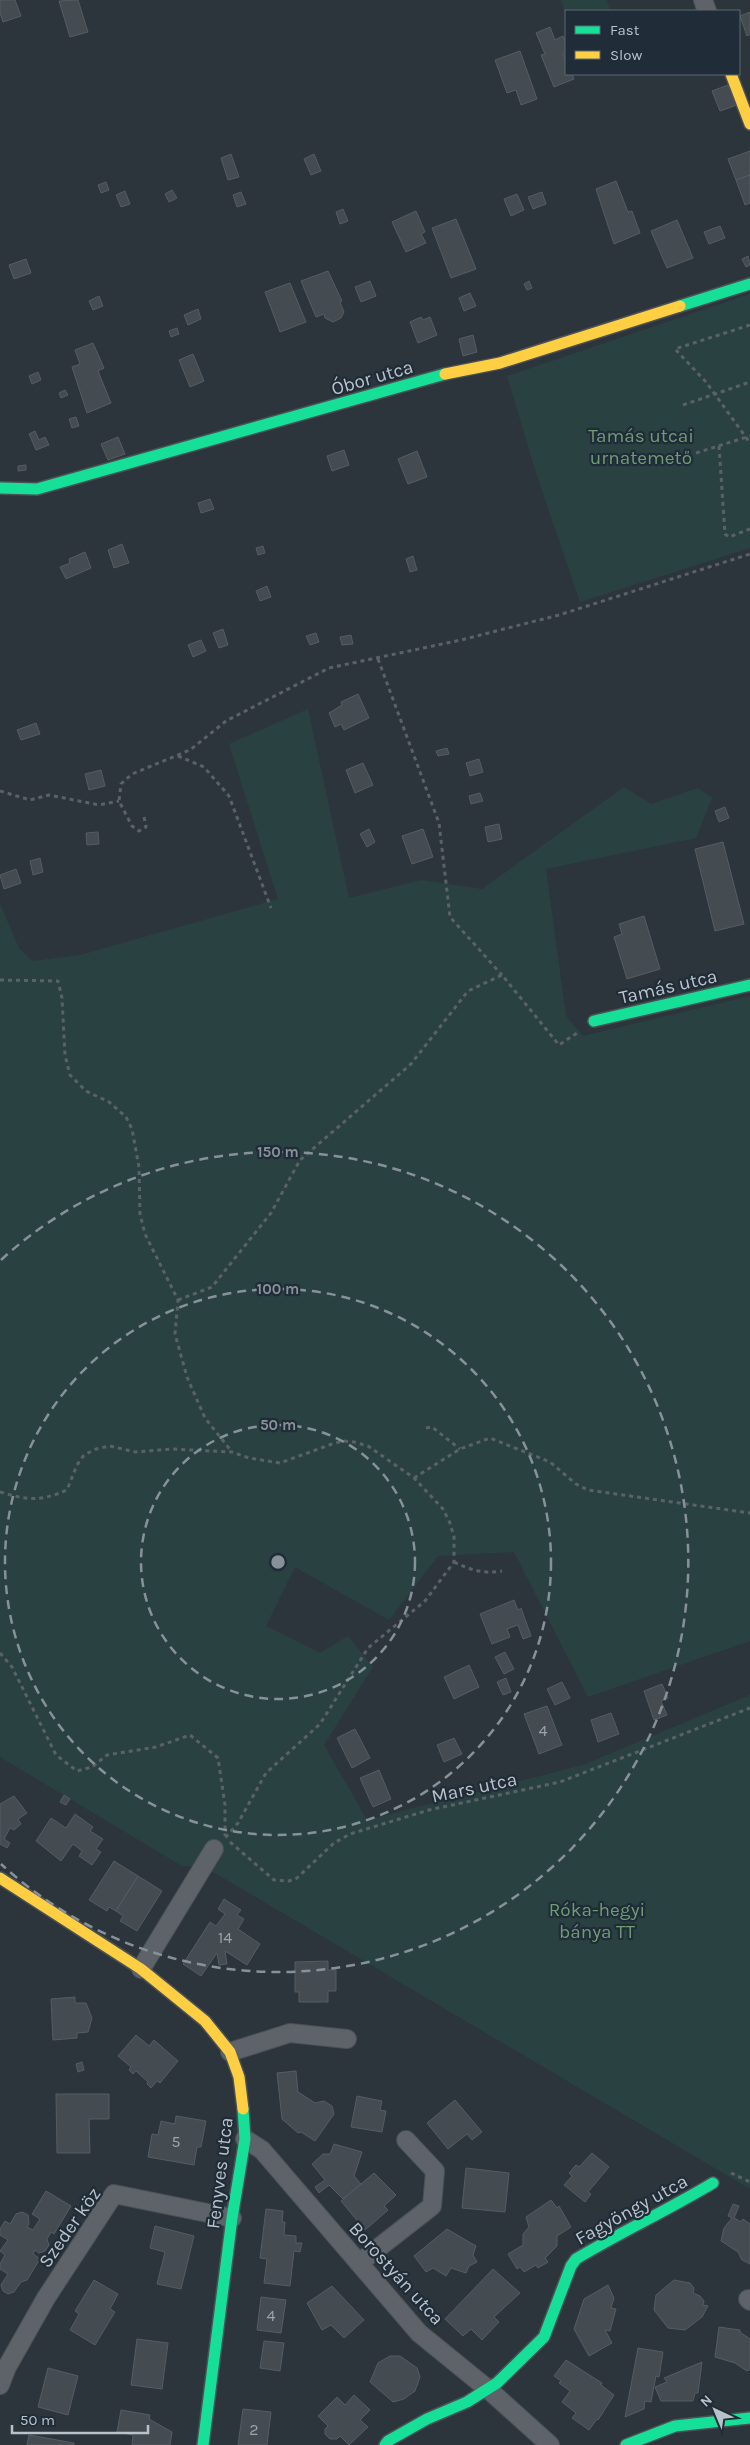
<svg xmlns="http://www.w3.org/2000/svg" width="750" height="2445" viewBox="0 0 750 2445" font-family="Karla,sans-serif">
<rect width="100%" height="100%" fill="#2d353c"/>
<g fill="#2a4141">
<polygon points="561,0 607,0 610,11 566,11 566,15"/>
<polygon points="750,294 750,548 580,602 536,473 507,376"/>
<polygon points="308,709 349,898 421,880 482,889 624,787 651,804 698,788 712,798 696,838 546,869 566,1016 583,1036 750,996 750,1641 588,1697 514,1552 438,1556 389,1620 295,1567 266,1626 320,1653 348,1636 373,1667 324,1745 367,1820 583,1765 750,1695 750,2189 203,1866 182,1866 0,1757 0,904 19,948 33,961 80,955 278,899 229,744"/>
</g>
<g fill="#454c51" stroke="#555c63">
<polygon points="0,0 15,0 21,16 3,22 0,13"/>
<polygon points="78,0 88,32 70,37 59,1"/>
<polygon points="750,12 750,34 747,36 740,16"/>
<polygon points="550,27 555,40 563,36 566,44 566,52 563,53 566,60 566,74 572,74 574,79 554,87 541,55 545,54 536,33"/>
<polygon points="520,51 537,99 521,105 516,90 507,93 495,60"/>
<polygon points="728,85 737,105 720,111 712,91"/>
<polygon points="750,151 750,175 736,180 728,159"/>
<polygon points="231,154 239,177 228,180 221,158"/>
<polygon points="314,154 321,171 311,175 304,159"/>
<polygon points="750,175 750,203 745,205 736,180"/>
<polygon points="616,181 628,212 632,211 640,233 614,244 596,189"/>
<polygon points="106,182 109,190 101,193 98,185"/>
<polygon points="172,190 177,198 169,202 165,194"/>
<polygon points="125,191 130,204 121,207 116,195"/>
<polygon points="241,192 246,204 237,207 233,195"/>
<polygon points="542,192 546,204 533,209 528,197"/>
<polygon points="517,194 524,210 511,216 504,199"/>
<polygon points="343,209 348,221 340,224 336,212"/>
<polygon points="416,211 425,232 421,234 426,243 406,252 392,222"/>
<polygon points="456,219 476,269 451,278 432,228"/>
<polygon points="677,220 693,258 667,268 651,231"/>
<polygon points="720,226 725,238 709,244 704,232"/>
<polygon points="748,256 750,265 746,267 742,259"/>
<polygon points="26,259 31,273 14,279 9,265"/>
<polygon points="328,271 342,301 340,302 344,312 341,318 333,322 325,318 324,314 316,317 301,281"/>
<polygon points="370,281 376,296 361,302 355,287"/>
<polygon points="529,281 532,288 527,290 524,284"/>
<polygon points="290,283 306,322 280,332 265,292"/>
<polygon points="470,293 476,306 464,311 459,298"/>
<polygon points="99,296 103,306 93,310 89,301"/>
<polygon points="198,309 201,319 188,325 184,315"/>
<polygon points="421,317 423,320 430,317 437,335 418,343 410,322"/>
<polygon points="177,328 179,334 171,337 169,331"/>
<polygon points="473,335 477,352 463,356 459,339"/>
<polygon points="93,343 104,368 98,371 111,403 87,413 72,367 80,364 75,350"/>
<polygon points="193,354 204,381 190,387 179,360"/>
<polygon points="38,372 41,380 32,384 29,376"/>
<polygon points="65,390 68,395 61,398 59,393"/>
<polygon points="76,417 79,426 72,428 69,419"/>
<polygon points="35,431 39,440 45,437 49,445 36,450 29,434"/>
<polygon points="118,437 125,454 108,460 101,444"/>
<polygon points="344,450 349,465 332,471 327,456"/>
<polygon points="417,451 427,477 408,484 398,459"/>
<polygon points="26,465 26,470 18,471 18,466"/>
<polygon points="210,499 214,509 201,513 198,503"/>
<polygon points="122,544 129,563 114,568 108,550"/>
<polygon points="263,546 265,553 258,555 256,548"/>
<polygon points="85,552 91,568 66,579 60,567 70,563 69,559"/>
<polygon points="413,556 417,570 410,572 406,559"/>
<polygon points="267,586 271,597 260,601 256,591"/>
<polygon points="223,629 228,645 219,648 213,633"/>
<polygon points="316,633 319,642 310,645 306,636"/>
<polygon points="351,635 353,644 342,645 340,637"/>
<polygon points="201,640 206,651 193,657 188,645"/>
<polygon points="358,694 369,718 344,730 341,724 335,727 329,713 342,705 341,702"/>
<polygon points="36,723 40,734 21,740 17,730"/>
<polygon points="447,748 449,754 438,756 436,751"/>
<polygon points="479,759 483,772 470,776 466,763"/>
<polygon points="363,763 373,785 355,793 346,770"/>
<polygon points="101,770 105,786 89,790 85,774"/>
<polygon points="480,793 483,801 471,804 469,796"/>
<polygon points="725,807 729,818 719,822 715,811"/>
<polygon points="499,824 502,839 488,842 485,827"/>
<polygon points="369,829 375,842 367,847 360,834"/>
<polygon points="423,829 433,857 412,864 402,836"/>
<polygon points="98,832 99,844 87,845 86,833"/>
<polygon points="723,842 744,924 715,931 695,849"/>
<polygon points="40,858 43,872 33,875 30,861"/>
<polygon points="16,869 21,883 4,889 0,875"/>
<polygon points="644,916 660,969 627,979 614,937 622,934 619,924"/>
<polygon points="514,1600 518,1610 521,1608 531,1636 523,1639 518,1625 507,1629 510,1637 492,1644 480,1614"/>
<polygon points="505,1652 514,1669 504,1674 495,1657"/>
<polygon points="469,1665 479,1687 454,1699 444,1677"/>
<polygon points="506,1678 511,1692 503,1695 497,1682"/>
<polygon points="562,1682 570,1698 555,1705 547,1689"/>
<polygon points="662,1684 668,1698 661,1701 667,1715 654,1720 644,1691"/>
<polygon points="547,1706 562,1745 539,1754 524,1714"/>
<polygon points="611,1713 619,1734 598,1742 591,1720"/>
<polygon points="355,1729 370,1758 352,1768 337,1738"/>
<polygon points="454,1738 462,1754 444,1762 437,1745"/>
<polygon points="379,1770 391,1799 373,1807 360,1778"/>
<polygon points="64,1795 70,1799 66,1805 60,1802"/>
<polygon points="14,1796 27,1813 18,1819 21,1824 14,1830 10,1828 4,1839 10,1843 7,1848 0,1844 0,1804"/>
<polygon points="75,1814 93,1827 90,1831 103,1839 96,1849 101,1852 92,1865 79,1856 82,1851 73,1844 61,1861 36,1841 51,1818 66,1828"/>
<polygon points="114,1861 138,1876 116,1911 109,1907 107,1911 89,1900"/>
<polygon points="138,1876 162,1891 137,1931 120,1921 123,1916 116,1911"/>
<polygon points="224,1899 241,1910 237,1915 244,1919 238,1929 260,1944 247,1965 225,1951 227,1964 219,1965 217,1953 201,1976 183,1964 210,1922 216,1926 225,1914 218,1909"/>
<polygon points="328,1961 328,1970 336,1970 336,1991 328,1991 328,2002 299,2002 299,1992 295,1992 295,1962"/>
<polygon points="75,1997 75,2003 86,2003 92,2018 88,2032 77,2033 77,2038 53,2040 51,1999"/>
<polygon points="136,2035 149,2046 154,2040 178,2061 160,2083 157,2081 151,2088 147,2084 148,2082 136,2071 133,2074 129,2070 131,2067 118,2056"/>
<polygon points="82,2062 84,2070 78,2072 76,2064"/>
<polygon points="296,2071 298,2092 315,2103 324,2101 332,2106 334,2114 315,2141 301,2132 298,2133 282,2119 277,2073"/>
<polygon points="56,2094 109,2094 109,2119 89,2119 90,2153 57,2153"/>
<polygon points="357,2096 382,2101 380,2110 386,2111 382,2132 351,2127"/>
<polygon points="455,2100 482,2132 472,2140 467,2134 448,2149 427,2123"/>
<polygon points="176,2116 206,2121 201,2147 197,2147 194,2165 148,2157 152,2134 158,2135 161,2121 175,2124"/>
<polygon points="334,2144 362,2152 354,2176 361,2184 343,2199 329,2185 319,2193 315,2187 325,2180 312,2164 323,2154 330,2154"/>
<polygon points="592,2153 609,2167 588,2192 591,2194 585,2202 564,2185 572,2176 569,2173 576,2165 579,2167"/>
<polygon points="466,2168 509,2173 505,2212 462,2208"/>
<polygon points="374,2173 396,2195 384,2206 388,2210 365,2230 341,2201"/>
<polygon points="46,2191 71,2206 54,2234 51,2232 47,2239 49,2245 45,2251 39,2253 35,2250 33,2254 40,2259 27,2280 21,2282 14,2292 8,2294 3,2291 1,2285 8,2274 0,2269 0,2264 5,2255 0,2251 8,2240 0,2235 0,2229 5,2221 10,2224 16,2214 22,2212 28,2215 29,2224 27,2227 33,2230 40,2219 32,2214"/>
<polygon points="551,2200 557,2208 559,2206 571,2227 557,2236 557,2246 545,2258 548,2262 538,2268 536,2265 524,2272 520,2267 517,2269 508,2254 523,2245 523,2234 529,2227 526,2217"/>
<polygon points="733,2204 739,2206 734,2218 741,2222 743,2219 750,2224 750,2264 742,2260 738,2252 721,2241 724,2228 732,2218 728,2216"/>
<polygon points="266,2209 283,2211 282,2222 285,2222 284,2235 296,2236 296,2243 302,2243 300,2252 294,2251 290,2286 264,2283 267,2259 260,2258"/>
<polygon points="155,2226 194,2236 181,2289 157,2284 165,2252 150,2248"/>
<polygon points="447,2229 476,2246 473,2255 477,2262 469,2266 466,2273 451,2268 446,2276 433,2268 426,2272 414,2256"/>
<polygon points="493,2269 520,2293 494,2317 499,2322 482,2340 471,2329 463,2336 445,2319"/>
<polygon points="94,2280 118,2294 110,2309 115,2312 95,2345 70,2330 79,2314 75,2311"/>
<polygon points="674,2280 690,2283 694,2288 693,2293 700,2296 704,2301 703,2305 708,2306 702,2317 685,2330 668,2328 654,2310 656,2295"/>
<polygon points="608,2285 614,2298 611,2308 616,2309 610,2331 605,2330 612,2343 589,2356 574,2329 584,2299"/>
<polygon points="332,2286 364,2320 344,2338 331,2325 322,2330 307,2303"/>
<polygon points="261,2297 286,2300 281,2333 257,2330"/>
<polygon points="719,2327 740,2330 740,2332 750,2339 750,2369 747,2371 735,2363 715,2357"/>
<polygon points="137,2339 168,2343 162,2389 131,2385"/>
<polygon points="264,2341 284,2343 280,2371 260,2368"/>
<polygon points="638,2348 663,2352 659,2377 656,2376 651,2402 645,2401 644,2409 625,2417"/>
<polygon points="390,2356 400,2356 417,2368 420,2377 415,2391 404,2399 393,2402 370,2382 378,2363"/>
<polygon points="566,2360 602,2383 601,2385 614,2395 598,2420 597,2419 589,2430 572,2418 576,2413 562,2402 570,2391 559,2383 561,2381 554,2376"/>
<polygon points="702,2362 698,2393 695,2393 693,2401 661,2401 655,2387 667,2382 664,2378"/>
<polygon points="48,2368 78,2376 68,2415 38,2407"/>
<polygon points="354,2395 370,2410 360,2420 368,2427 349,2445 340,2436 337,2439 330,2439 325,2434 325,2429 328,2426 318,2416 337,2397 345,2405"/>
<polygon points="243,2409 271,2412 267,2445 238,2445"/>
<polygon points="121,2410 150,2415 149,2419 172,2432 170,2445 132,2445 133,2435 117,2432"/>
<polygon points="29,2435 74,2443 74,2445 27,2445"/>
</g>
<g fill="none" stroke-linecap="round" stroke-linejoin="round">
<g stroke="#4b5156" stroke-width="20">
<g id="street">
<polyline points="703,0 707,11"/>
<polyline points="141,1969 214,1849"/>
<polyline points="230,2052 290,2033 347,2039"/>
<polyline points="245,2139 262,2150 419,2333 489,2390 550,2445"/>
<polyline points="359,2263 432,2206 435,2171 406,2140"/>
<polyline points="748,2299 750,2301"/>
<polyline points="0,2385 7,2367 46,2298 114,2194 232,2218"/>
</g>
</g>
<g stroke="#4b5156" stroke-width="14">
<g id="fast">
<polyline points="680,306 750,284"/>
<polyline points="0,488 37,489 445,374"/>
<polyline points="594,1021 750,985"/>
<polyline points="203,2445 232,2218 245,2139 243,2109"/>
<path d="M385,2445L388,2441L427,2419L467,2402L497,2383L544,2337L571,2266L576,2259C621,2232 668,2210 713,2183"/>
<polyline points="626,2445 675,2426 750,2418"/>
</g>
</g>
<g stroke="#4b5156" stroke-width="14">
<g id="slow">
<polyline points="731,74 750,124"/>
<polyline points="445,374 500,363 680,306"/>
<polyline points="0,1878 141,1969 205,2021 230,2052 239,2077 243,2109"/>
</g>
</g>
<g stroke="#5b6266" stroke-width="3" stroke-dasharray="4 4" stroke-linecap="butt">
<polyline points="750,325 675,349 706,382 750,443"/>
<polyline points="683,405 750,382"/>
<polyline points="719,446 725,534 729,537 750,529"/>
<polyline points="696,453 750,436"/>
<polyline points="378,659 439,823 450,917 502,975"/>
<polyline points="178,756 204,767 229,796 271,908"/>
<polyline points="0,791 30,800 49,795 99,805 119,801"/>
<polyline points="144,817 146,827 139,831 132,826 119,801 121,784 132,774 190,750 226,721 329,668 461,640 559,615 750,554"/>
<polyline points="0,980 58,981 62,998 65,1055 70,1075 86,1091 109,1102 126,1117 132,1129 139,1167 140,1214 145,1234 178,1300 175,1334 187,1377 205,1418 232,1452"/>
<polyline points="178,1300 212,1287 271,1213 300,1160 411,1064 468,991 502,975 559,1045 577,1033"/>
<polyline points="426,1428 432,1427 460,1449"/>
<polyline points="414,1478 460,1449 490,1438 550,1462 576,1484 588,1490 750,1513"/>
<path d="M0,1492C28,1500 39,1502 67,1490L77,1465L84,1455L96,1449L110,1446L135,1452L171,1449L232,1452L249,1458L280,1463L332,1444L343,1441L354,1442L368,1446L414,1478L443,1509L450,1523L454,1537V1562L425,1601L368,1648L320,1724L266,1773L238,1823L225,1838"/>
<path d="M454,1562C471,1570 483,1574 502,1571"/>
<polyline points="0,1653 12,1667 56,1755 77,1771 92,1767 107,1755 156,1747 190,1735 218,1758 225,1805 225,1836"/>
<polyline points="230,1842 274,1880 289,1881 297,1878 334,1843 350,1834 429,1810 560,1782 750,1708"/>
<polyline points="731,2173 750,2182"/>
</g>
<use href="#street" stroke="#5d6369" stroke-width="18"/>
<use href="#fast" stroke="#16e098" stroke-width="11"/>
<use href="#slow" stroke="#ffcf43" stroke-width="11"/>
</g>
<g fill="none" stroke="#879199" stroke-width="2.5" stroke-dasharray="9 6">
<circle cx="278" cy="1562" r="137"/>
<circle cx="278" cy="1562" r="273"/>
<path d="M1 1260A410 410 0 1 1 1 1864"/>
</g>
<g text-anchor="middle" stroke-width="4.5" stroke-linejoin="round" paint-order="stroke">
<g font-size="16" fill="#9ba4ac">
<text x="543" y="1736">4</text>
<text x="225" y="1943">14</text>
<text x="176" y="2147">5</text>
<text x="271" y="2321">4</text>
<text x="254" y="2435">2</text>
</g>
<g font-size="19" fill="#b8c2cb" stroke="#202c37">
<text transform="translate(372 377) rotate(-16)" y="7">Óbor utca</text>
<text transform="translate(668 986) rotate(-13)" y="7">Tamás utca</text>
<text transform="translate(474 1787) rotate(-12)" y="7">Mars utca</text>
<text transform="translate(219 2173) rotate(-83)" y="7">Fenyves utca</text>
<text transform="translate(631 2209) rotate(-29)" y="7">Fagyöngy utca</text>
<text transform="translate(69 2227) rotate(-55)" y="7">Szeder köz</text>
<text transform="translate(397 2273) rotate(48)" y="7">Borostyán utca</text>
</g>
<g font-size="19" fill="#709c74" stroke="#202c37">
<text x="641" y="442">Tamás utcai<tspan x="641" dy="22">urnatemető</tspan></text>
<text x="597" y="1916">Róka-hegyi<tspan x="597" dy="22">bánya TT</tspan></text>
</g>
</g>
<circle cx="278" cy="1562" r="8" fill="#879199" stroke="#202c37" stroke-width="2.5"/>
<g font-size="15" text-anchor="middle" font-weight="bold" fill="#879199" stroke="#202c37" stroke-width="4.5" stroke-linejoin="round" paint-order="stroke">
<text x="278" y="1157">150 m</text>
<text x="278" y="1294">100 m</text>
<text x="278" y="1430">50 m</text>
</g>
<rect x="565" y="10" width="175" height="65" fill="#202c37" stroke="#5d6872"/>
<rect x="575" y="26" width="25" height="8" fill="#16e098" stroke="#5d6872"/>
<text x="610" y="35" font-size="15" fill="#b8c2cb">Fast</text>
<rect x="575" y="51" width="25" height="8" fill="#ffcf43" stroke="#5d6872"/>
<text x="610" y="60" font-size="15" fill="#b8c2cb">Slow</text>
<g transform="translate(715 2410) rotate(316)" stroke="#202c37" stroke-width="4" paint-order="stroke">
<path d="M0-4L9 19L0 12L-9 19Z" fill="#b8c2cb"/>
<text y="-8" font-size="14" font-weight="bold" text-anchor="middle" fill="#b8c2cb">N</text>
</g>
<path d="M12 2425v8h136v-8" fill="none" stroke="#b8c2cb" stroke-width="2.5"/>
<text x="20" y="2425" font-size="15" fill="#b8c2cb" stroke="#202c37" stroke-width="4" paint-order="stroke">50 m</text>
</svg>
